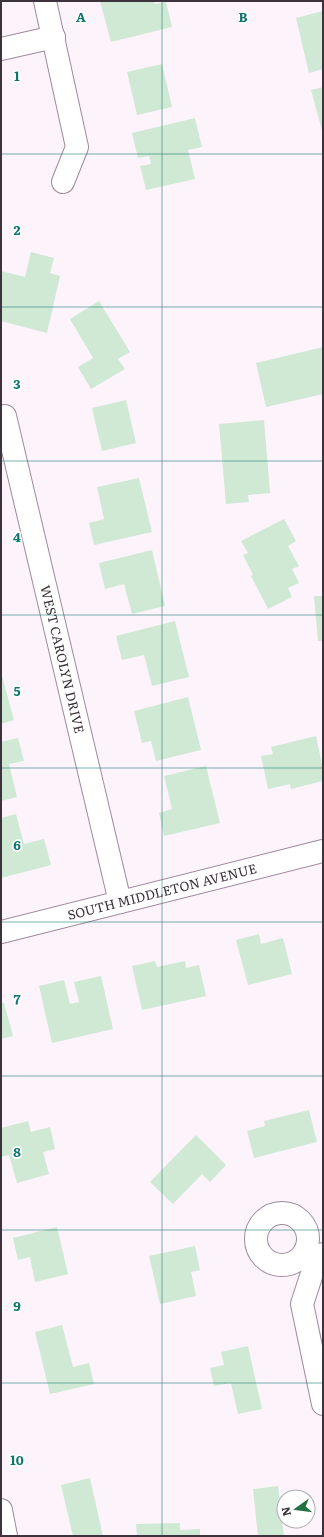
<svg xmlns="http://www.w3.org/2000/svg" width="324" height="1537" viewBox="0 0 324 1537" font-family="Literata,serif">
<rect width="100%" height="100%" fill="#fcf3fb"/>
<g fill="#cfe9d5">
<polygon points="100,1 154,1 155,4 166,2 172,27 111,42"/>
<polygon points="323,11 323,69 309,73 296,18"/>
<polygon points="162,64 172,107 137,115 127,72"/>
<polygon points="323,87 323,134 311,90"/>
<polygon points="195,118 202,147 188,150 195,179 146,190 140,166 151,164 149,156 138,158 132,133"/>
<polygon points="31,252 54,258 50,273 60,276 47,333 1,321 1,271 25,277"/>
<polygon points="99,301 130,352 118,359 125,369 91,389 78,367 93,358 70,319"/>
<polygon points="323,347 323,394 266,407 256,363"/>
<polygon points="126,400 136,443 102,451 92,408"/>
<polygon points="264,420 270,493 248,495 249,502 226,504 219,424"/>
<polygon points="139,478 152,532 94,545 89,523 104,519 97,487"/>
<polygon points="284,519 296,541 288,546 299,566 292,569 299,583 288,588 292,597 268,609 251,576 253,575 243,555 248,553 241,541"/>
<polygon points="152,550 165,606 132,614 124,584 105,589 99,563"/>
<polygon points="314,596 323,596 323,641 318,641"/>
<polygon points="175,621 189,677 152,686 144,655 122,660 116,636"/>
<polygon points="1,672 14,720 1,724"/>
<polygon points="188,697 201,750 156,761 151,741 142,743 134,711"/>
<polygon points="316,736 323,769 323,781 291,789 290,784 268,789 261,756 273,754 271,747"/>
<polygon points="18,738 24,761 9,764 17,797 1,801 1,742"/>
<polygon points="206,766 220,823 164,836 159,813 172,809 164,776"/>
<polygon points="16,814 24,844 44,839 51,865 1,878 1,818"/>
<polygon points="259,934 261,944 283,938 292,974 248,985 236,940"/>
<polygon points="155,961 157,967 185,961 186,968 199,965 206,996 142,1010 132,966"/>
<polygon points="101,976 113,1029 52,1043 39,986 64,980 70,1004 79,1002 74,982"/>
<polygon points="1,1003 4,1003 13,1036 1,1039"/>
<polygon points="309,1110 317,1142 254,1158 247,1131 265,1126 264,1121"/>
<polygon points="28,1121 31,1132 50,1127 55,1149 43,1152 49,1174 17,1183 9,1155 1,1157 1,1128"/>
<polygon points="196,1135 226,1165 210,1182 202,1174 173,1204 150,1182"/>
<polygon points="57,1227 68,1274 35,1282 30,1257 18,1260 13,1238"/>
<polygon points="195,1246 200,1270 191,1272 196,1296 160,1304 149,1256"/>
<polygon points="62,1325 73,1367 89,1363 94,1384 50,1394 35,1332"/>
<polygon points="248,1346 262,1409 238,1414 231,1383 214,1386 210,1368 224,1365 221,1352"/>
<polygon points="90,1478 103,1536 73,1536 61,1485"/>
<polygon points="278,1486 284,1536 258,1536 253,1489"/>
<polygon points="180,1523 180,1530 200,1529 200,1536 137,1536 136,1524"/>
</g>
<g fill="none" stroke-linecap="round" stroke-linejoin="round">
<g stroke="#9e899d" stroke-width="24">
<g id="minor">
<polyline points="45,1 77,147 63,182"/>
<polyline points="1,49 54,37"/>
<path id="s1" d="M5,416L120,902"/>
<path id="s2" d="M1,932L323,851"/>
<circle cx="282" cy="1239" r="26"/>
<polyline points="323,1254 317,1258 302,1304 323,1404"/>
<polyline points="1,1510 6,1536"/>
</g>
</g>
<use href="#minor" stroke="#fff" stroke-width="22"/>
</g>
<path fill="none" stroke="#0f766e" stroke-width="1" stroke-opacity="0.55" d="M162,1V1536M1,154H323M1,307H323M1,461H323M1,615H323M1,768H323M1,922H323M1,1076H323M1,1230H323M1,1383H323"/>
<g text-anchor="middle" stroke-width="3.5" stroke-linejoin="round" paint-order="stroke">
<g font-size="13" fill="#3d333c" stroke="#fff">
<text dy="5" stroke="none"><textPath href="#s1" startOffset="250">WEST CAROLYN DRIVE</textPath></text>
<text dy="5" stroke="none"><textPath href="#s2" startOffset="166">SOUTH MIDDLETON AVENUE</textPath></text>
</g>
</g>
<g font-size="13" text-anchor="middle" font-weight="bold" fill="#0f766e" stroke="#fff" stroke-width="3.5" stroke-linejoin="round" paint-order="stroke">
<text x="81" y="22">A</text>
<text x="243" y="22">B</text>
<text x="17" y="81">1</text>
<text x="17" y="235">2</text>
<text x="17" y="389">3</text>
<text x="17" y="542">4</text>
<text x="17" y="696">5</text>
<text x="17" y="850">6</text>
<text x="17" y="1004">7</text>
<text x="17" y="1157">8</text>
<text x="17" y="1311">9</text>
<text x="17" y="1465">10</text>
</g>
<rect width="324" height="1537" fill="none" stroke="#3d333c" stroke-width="4"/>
<g transform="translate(296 1509) rotate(256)"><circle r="19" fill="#ffffff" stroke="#b1adb1"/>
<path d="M0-3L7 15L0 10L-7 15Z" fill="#217142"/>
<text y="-6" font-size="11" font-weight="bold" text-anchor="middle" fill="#3d333c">N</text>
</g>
</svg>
